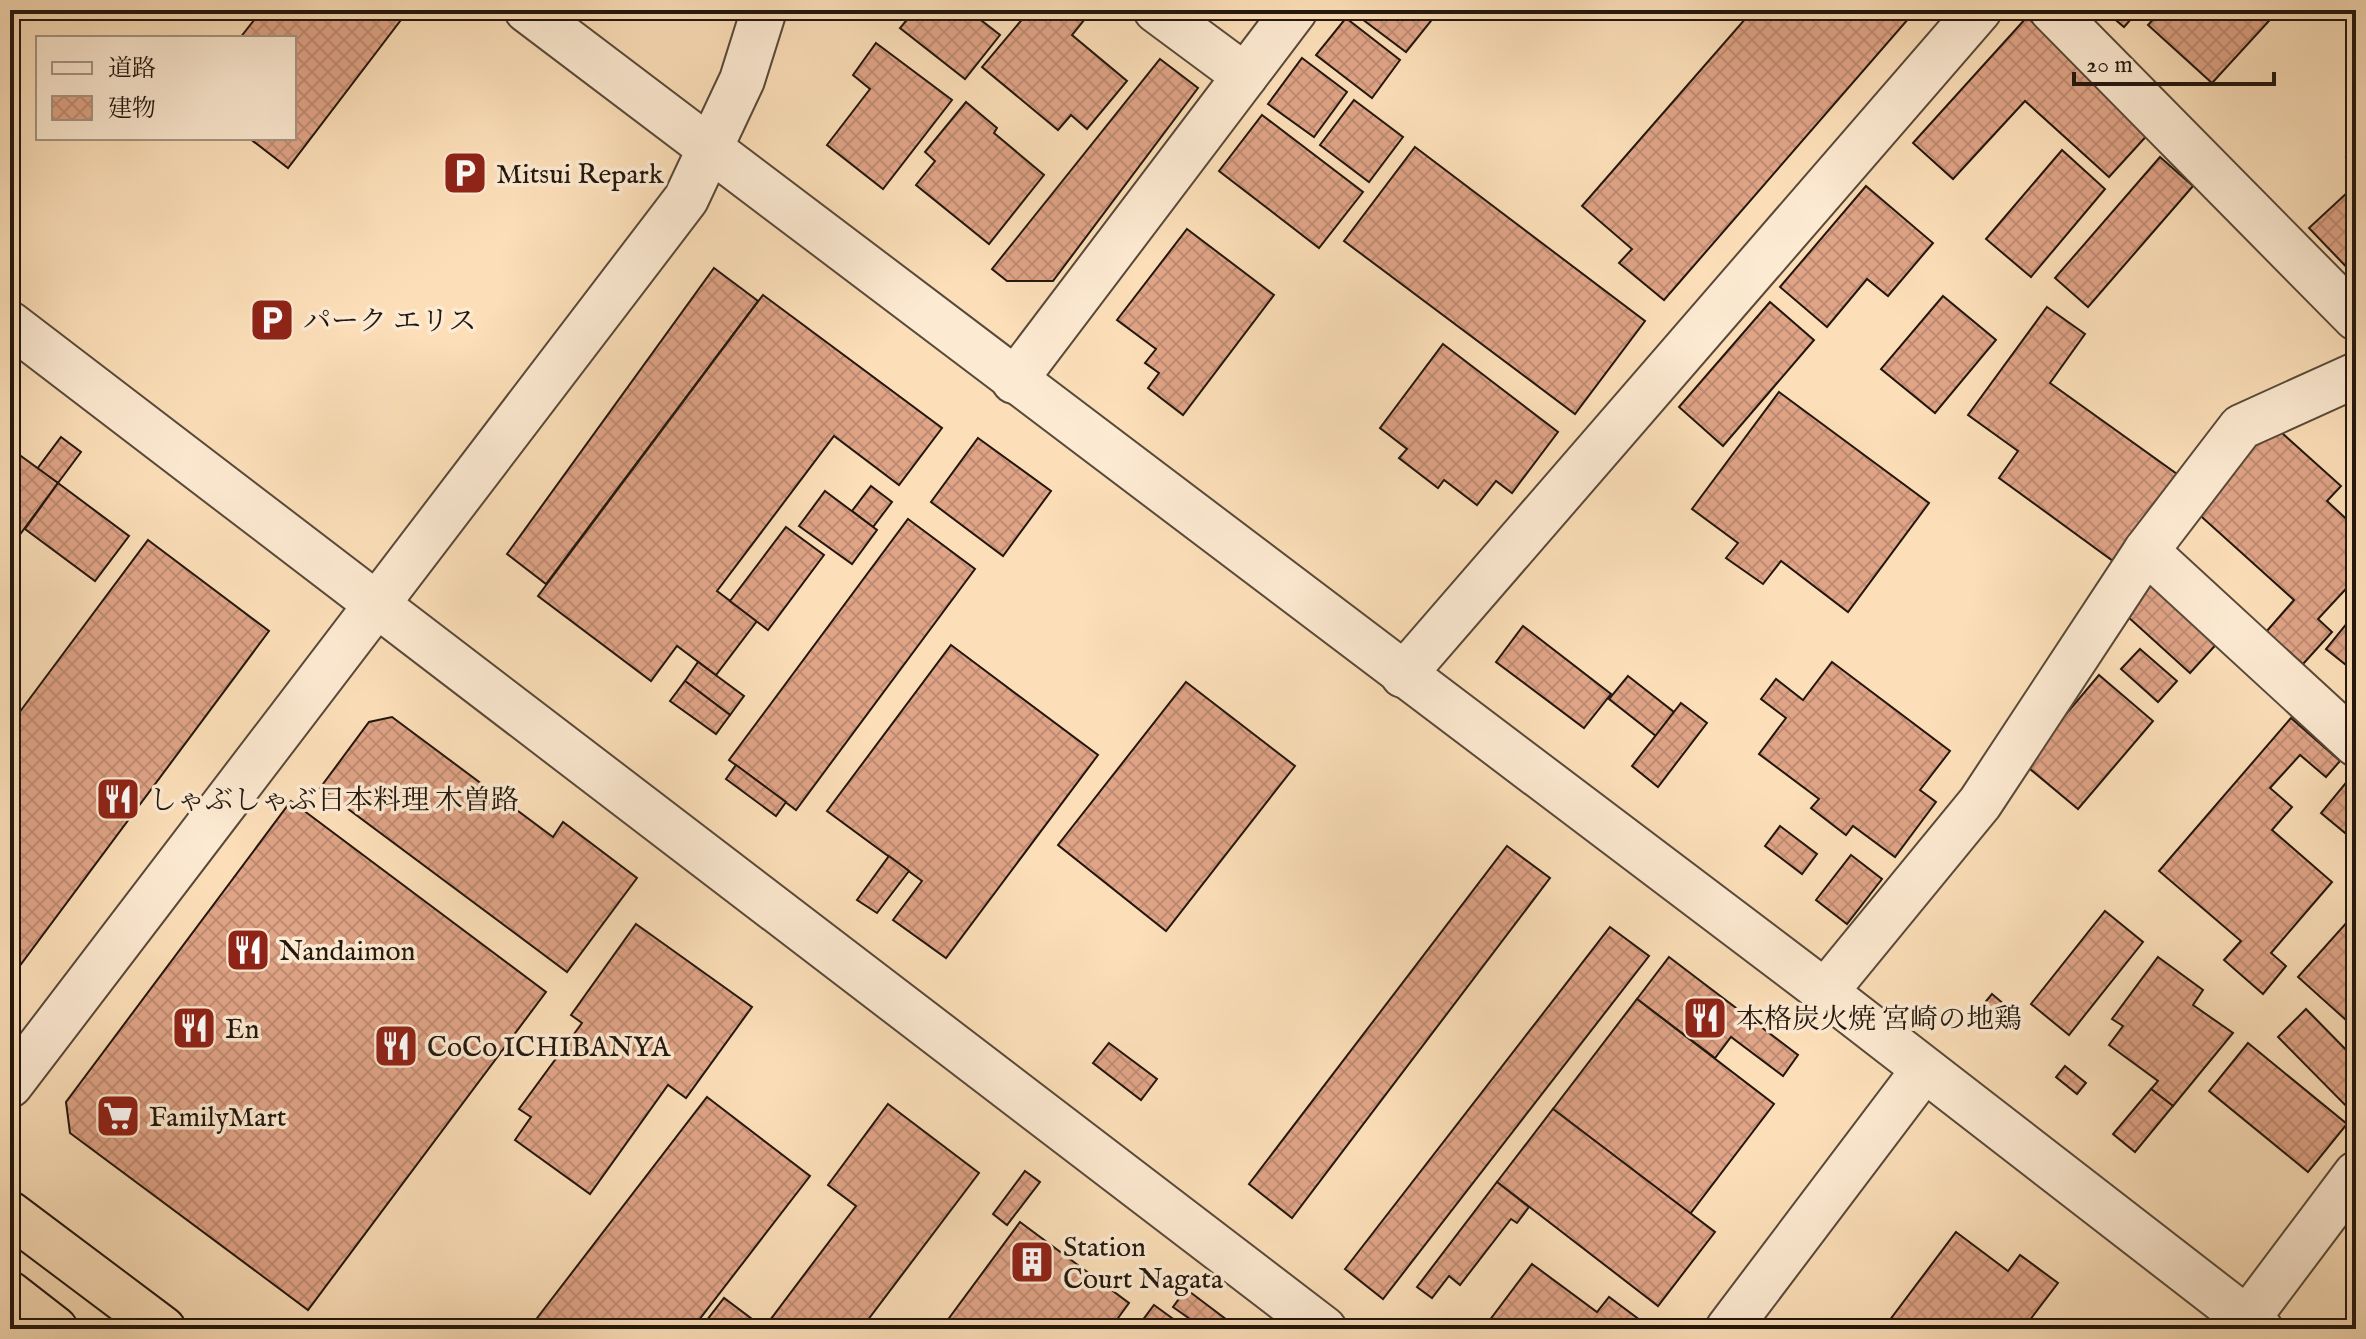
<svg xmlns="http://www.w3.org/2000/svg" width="2366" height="1339" viewBox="0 0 2366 1339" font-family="'IM FELL English','Noto Serif JP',serif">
<defs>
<pattern id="building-cross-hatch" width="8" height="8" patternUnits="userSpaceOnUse" patternTransform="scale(2)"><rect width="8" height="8" fill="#e0a487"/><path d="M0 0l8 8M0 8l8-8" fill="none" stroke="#c08c73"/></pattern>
</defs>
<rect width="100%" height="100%" fill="#fcdfb9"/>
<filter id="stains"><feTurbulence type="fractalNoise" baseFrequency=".0025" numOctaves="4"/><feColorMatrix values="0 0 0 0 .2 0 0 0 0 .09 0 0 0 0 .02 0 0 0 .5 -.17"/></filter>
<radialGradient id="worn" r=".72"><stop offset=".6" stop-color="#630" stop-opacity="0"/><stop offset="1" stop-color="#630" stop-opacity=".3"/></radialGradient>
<g fill="url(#building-cross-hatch)" stroke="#22170e" stroke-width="2">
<polygon points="262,10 407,12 288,168 249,138 294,138 294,38 240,38"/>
<polygon points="915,10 968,10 1000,35 965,79 900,28"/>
<polygon points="1030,10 1074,10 1085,19 1072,35 1127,81 1087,129 1071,115 1058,130 982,67"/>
<polygon points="1350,10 1428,10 1435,16 1406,52"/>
<polygon points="1753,10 1916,10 1664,300 1619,263 1632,249 1582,206"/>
<polygon points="2104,10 2139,10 2124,27"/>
<polygon points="2162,10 2279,10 2212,83 2148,25"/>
<polygon points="2027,17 2151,131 2109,177 2025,101 1953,179 1913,143"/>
<polygon points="1346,18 1400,60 1372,98 1316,55"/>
<polygon points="876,43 952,100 883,189 827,145 870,89 853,75"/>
<polygon points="1302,58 1347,92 1314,137 1268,104"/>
<polygon points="1160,59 1198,88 1053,281 1007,281 992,269"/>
<polygon points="1354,100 1403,137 1369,182 1320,145"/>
<polygon points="966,102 997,128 994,133 1044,175 989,244 916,185 935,161 925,152"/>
<polygon points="1262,115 1363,192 1319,248 1219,171"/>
<polygon points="1415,147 1645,321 1575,414 1344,241"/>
<polygon points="2356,147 2356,167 2346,157"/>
<polygon points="2062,150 2105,189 2031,277 1986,239"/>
<polygon points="2160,157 2193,186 2088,307 2055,278"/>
<polygon points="1866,186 1933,243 1888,296 1867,279 1827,327 1780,287"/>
<polygon points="2349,191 2356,199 2356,277 2309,228"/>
<polygon points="1187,229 1274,295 1183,415 1148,388 1159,373 1145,363 1156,349 1117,320"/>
<polygon points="714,268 758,301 546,584 507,554"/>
<polygon points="763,295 942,428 899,485 834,436 717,591 757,621 716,675 677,646 651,681 538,596"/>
<polygon points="1943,296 1996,340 1935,413 1881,369"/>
<polygon points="1770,302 1814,340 1723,446 1679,407"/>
<polygon points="2047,307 2085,334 2050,383 2177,474 2113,561 1999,478 2018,451 1968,415"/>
<polygon points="1443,344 1558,432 1512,493 1496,481 1477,505 1444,480 1438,488 1399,458 1407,449 1380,428"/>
<polygon points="1779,392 1929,503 1848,612 1781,561 1763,584 1726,558 1738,543 1692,509"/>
<polygon points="2272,424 2341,486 2327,501 2356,528 2356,578 2318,619 2332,632 2303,664 2266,632 2294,600 2194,510"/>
<polygon points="61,437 81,452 58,483 37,469"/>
<polygon points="978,438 1051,491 1003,556 931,502"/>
<polygon points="10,448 58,483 10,548"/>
<polygon points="58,483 129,536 95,581 25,529"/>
<polygon points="871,486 892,502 873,527 852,511"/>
<polygon points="825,491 877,530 852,564 799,526"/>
<polygon points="908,519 975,569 796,810 729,760"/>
<polygon points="786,527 824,555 768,630 730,601"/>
<polygon points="148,540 269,631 10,979 10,725"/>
<polygon points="2148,573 2222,638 2190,673 2117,607"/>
<polygon points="2356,612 2356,673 2326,649"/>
<polygon points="1523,626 1611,694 1584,728 1496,662"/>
<polygon points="951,645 1098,755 946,958 893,920 922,881 827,811"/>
<polygon points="2140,649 2177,681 2158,702 2121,669"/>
<polygon points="698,662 744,696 730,715 685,681"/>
<polygon points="1832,662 1950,751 1920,790 1936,802 1895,857 1853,826 1846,835 1811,808 1819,799 1759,754 1786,718 1761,699 1776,679 1803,700"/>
<polygon points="2099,675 2153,721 2078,809 2024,764"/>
<polygon points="1628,676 1674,712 1656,736 1609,699"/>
<polygon points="685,681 730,715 716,734 670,701"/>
<polygon points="1186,682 1295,766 1166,931 1058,845"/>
<polygon points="1681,703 1707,723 1658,787 1632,766"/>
<polygon points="392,717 553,837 563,822 637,878 567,972 320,788 369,722"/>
<polygon points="2291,718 2340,761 2326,777 2300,755 2270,788 2292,807 2272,830 2332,882 2271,953 2286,966 2263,994 2224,960 2241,941 2159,871"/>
<polygon points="736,765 786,802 776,816 726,779"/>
<polygon points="2354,773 2356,775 2356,842 2321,813"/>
<polygon points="291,801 546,992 308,1310 70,1133 66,1102"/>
<polygon points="1780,826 1817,854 1802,874 1765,846"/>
<polygon points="1507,846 1550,878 1292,1218 1249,1184"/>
<polygon points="1851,855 1882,879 1847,924 1816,900"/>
<polygon points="889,856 909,871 877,913 857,900"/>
<polygon points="2105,911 2143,942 2069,1035 2031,1004"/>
<polygon points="2356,912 2356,1029 2298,977"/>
<polygon points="636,924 752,1007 686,1098 668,1085 590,1194 515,1140 531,1117 519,1109 582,1023 571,1015"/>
<polygon points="1610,927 1649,956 1383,1299 1345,1269"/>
<polygon points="1669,957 1798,1055 1783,1076 1731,1037 1715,1058 1637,999"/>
<polygon points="2158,957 2203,990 2193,1005 2233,1033 2173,1106 2151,1089 2158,1081 2109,1045 2123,1026 2112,1019"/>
<polygon points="1992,994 2012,1011 1998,1028 1978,1011"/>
<polygon points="1637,999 1774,1104 1690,1214 1553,1109"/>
<polygon points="2306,1009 2356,1060 2354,1114 2278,1037"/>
<polygon points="1109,1043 1157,1079 1141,1100 1093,1063"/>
<polygon points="2248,1043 2347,1124 2308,1172 2209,1091"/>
<polygon points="2065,1066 2086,1083 2077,1094 2056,1077"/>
<polygon points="2151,1089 2173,1106 2135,1152 2113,1134"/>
<polygon points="707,1097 810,1176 692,1329 543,1329 534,1322"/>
<polygon points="888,1104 979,1173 861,1329 700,1329 724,1298 764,1328 856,1206 828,1185"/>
<polygon points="1553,1109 1715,1232 1658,1306 1497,1182"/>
<polygon points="1025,1171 1040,1182 1007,1225 993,1214"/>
<polygon points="1497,1182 1529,1207 1517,1223 1511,1219 1460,1285 1449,1276 1432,1298 1417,1287"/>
<polygon points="1020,1222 1129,1303 1110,1329 941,1329"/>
<polygon points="1956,1232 2008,1271 2020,1255 2058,1283 2023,1329 1883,1329"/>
<polygon points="1532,1264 1597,1312 1609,1297 1652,1329 1483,1329"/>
<polygon points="1186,1289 1239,1329 1204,1329 1173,1307"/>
<polygon points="1154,1305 1187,1329 1136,1329"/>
</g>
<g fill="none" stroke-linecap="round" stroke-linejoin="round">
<g stroke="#584939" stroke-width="48">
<g id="minor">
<polyline points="527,10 1825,992 2260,1329"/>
<polyline points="1156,10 1245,76"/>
<polyline points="2052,10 2356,318"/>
<polyline points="10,324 1324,1329"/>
<polyline points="1014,381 1295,10"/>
<polyline points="2146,551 2356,744"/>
<polyline points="1403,675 1979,10"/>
<polyline points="1825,992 1980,803 2146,551 2241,427 2356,375"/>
<polyline points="10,1085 686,199 742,80 764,10"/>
<polyline points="2247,1319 2356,1174"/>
<polyline points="1728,1329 1923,1071"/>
</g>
</g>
<g stroke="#22170e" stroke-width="48">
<g id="highway">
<polyline points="10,1214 163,1329"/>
<polyline points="10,1294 55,1329"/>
</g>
</g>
<use href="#minor" stroke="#fdead2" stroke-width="44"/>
<use href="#highway" stroke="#fcdfb9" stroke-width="44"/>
</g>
<defs>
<g id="parking-square" transform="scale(2.3)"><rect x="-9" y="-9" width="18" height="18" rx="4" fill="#8f2418" stroke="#fdead2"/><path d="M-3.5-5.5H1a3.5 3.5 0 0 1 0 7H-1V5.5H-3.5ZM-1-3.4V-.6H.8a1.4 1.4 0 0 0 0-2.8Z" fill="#fff"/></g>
<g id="restaurant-square" transform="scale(2.3)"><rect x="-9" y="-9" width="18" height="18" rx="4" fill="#8f2418" stroke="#fdead2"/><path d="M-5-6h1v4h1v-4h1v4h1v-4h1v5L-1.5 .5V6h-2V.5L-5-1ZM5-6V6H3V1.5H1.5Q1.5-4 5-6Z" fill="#fff"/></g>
<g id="supermarket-square" transform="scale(2.3)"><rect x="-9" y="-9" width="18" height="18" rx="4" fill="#8f2418" stroke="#fdead2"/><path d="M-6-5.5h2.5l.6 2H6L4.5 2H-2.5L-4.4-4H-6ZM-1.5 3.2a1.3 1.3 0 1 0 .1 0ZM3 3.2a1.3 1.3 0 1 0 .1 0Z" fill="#fff"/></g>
<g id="building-square" transform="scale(2.3)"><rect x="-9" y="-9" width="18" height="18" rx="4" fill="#8f2418" stroke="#fdead2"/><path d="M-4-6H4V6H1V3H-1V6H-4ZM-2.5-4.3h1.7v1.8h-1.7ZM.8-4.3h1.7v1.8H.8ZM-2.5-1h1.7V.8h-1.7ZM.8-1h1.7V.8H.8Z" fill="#fff"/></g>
</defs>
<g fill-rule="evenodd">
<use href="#parking-square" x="465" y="173"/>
<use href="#parking-square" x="272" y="320"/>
<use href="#restaurant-square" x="118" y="799"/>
<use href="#restaurant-square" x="248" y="950"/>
<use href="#restaurant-square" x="1705" y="1018"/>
<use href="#restaurant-square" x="194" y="1028"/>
<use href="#restaurant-square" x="396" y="1046"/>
<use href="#supermarket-square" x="118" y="1116"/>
<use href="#building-square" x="1032" y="1262"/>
</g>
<g text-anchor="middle" stroke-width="7" stroke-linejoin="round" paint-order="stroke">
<g font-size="28" fill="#22170e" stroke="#fdead2" text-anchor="start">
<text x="496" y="183">Mitsui Repark</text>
<text x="303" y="330">パーク エリス</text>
<text x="149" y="809">しゃぶしゃぶ日本料理 木曽路</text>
<text x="279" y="960">Nandaimon</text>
<text x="1736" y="1028">本格炭火焼 宮崎の地鶏</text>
<text x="225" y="1038">En</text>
<text x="427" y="1056">CoCo ICHIBANYA</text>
<text x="149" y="1126">FamilyMart</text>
<text x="1063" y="1256">Station<tspan x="1063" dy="32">Court Nagata</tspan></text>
</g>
</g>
<rect width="2366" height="1339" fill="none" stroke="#fcdfb9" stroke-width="40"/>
<rect x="12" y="12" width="2342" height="1315" fill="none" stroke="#22170e" stroke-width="4"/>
<rect x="20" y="20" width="2326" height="1299" fill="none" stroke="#22170e" stroke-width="2"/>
<rect x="36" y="36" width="260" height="104" fill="#fdead2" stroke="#a59684" stroke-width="2"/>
<rect x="52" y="62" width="40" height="12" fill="#fdead2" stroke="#a59684" stroke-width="2"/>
<text x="108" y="76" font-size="24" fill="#22170e">道路</text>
<rect x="52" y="96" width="40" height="24" fill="url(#building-cross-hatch)" stroke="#a59684" stroke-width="2"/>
<text x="108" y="116" font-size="24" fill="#22170e">建物</text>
<path d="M2074 72v12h200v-12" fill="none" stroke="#22170e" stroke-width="4"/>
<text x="2086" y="72" font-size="24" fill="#22170e" stroke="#fdead2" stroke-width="6" paint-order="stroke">20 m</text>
<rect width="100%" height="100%" filter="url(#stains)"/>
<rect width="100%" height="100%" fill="url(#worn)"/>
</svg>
